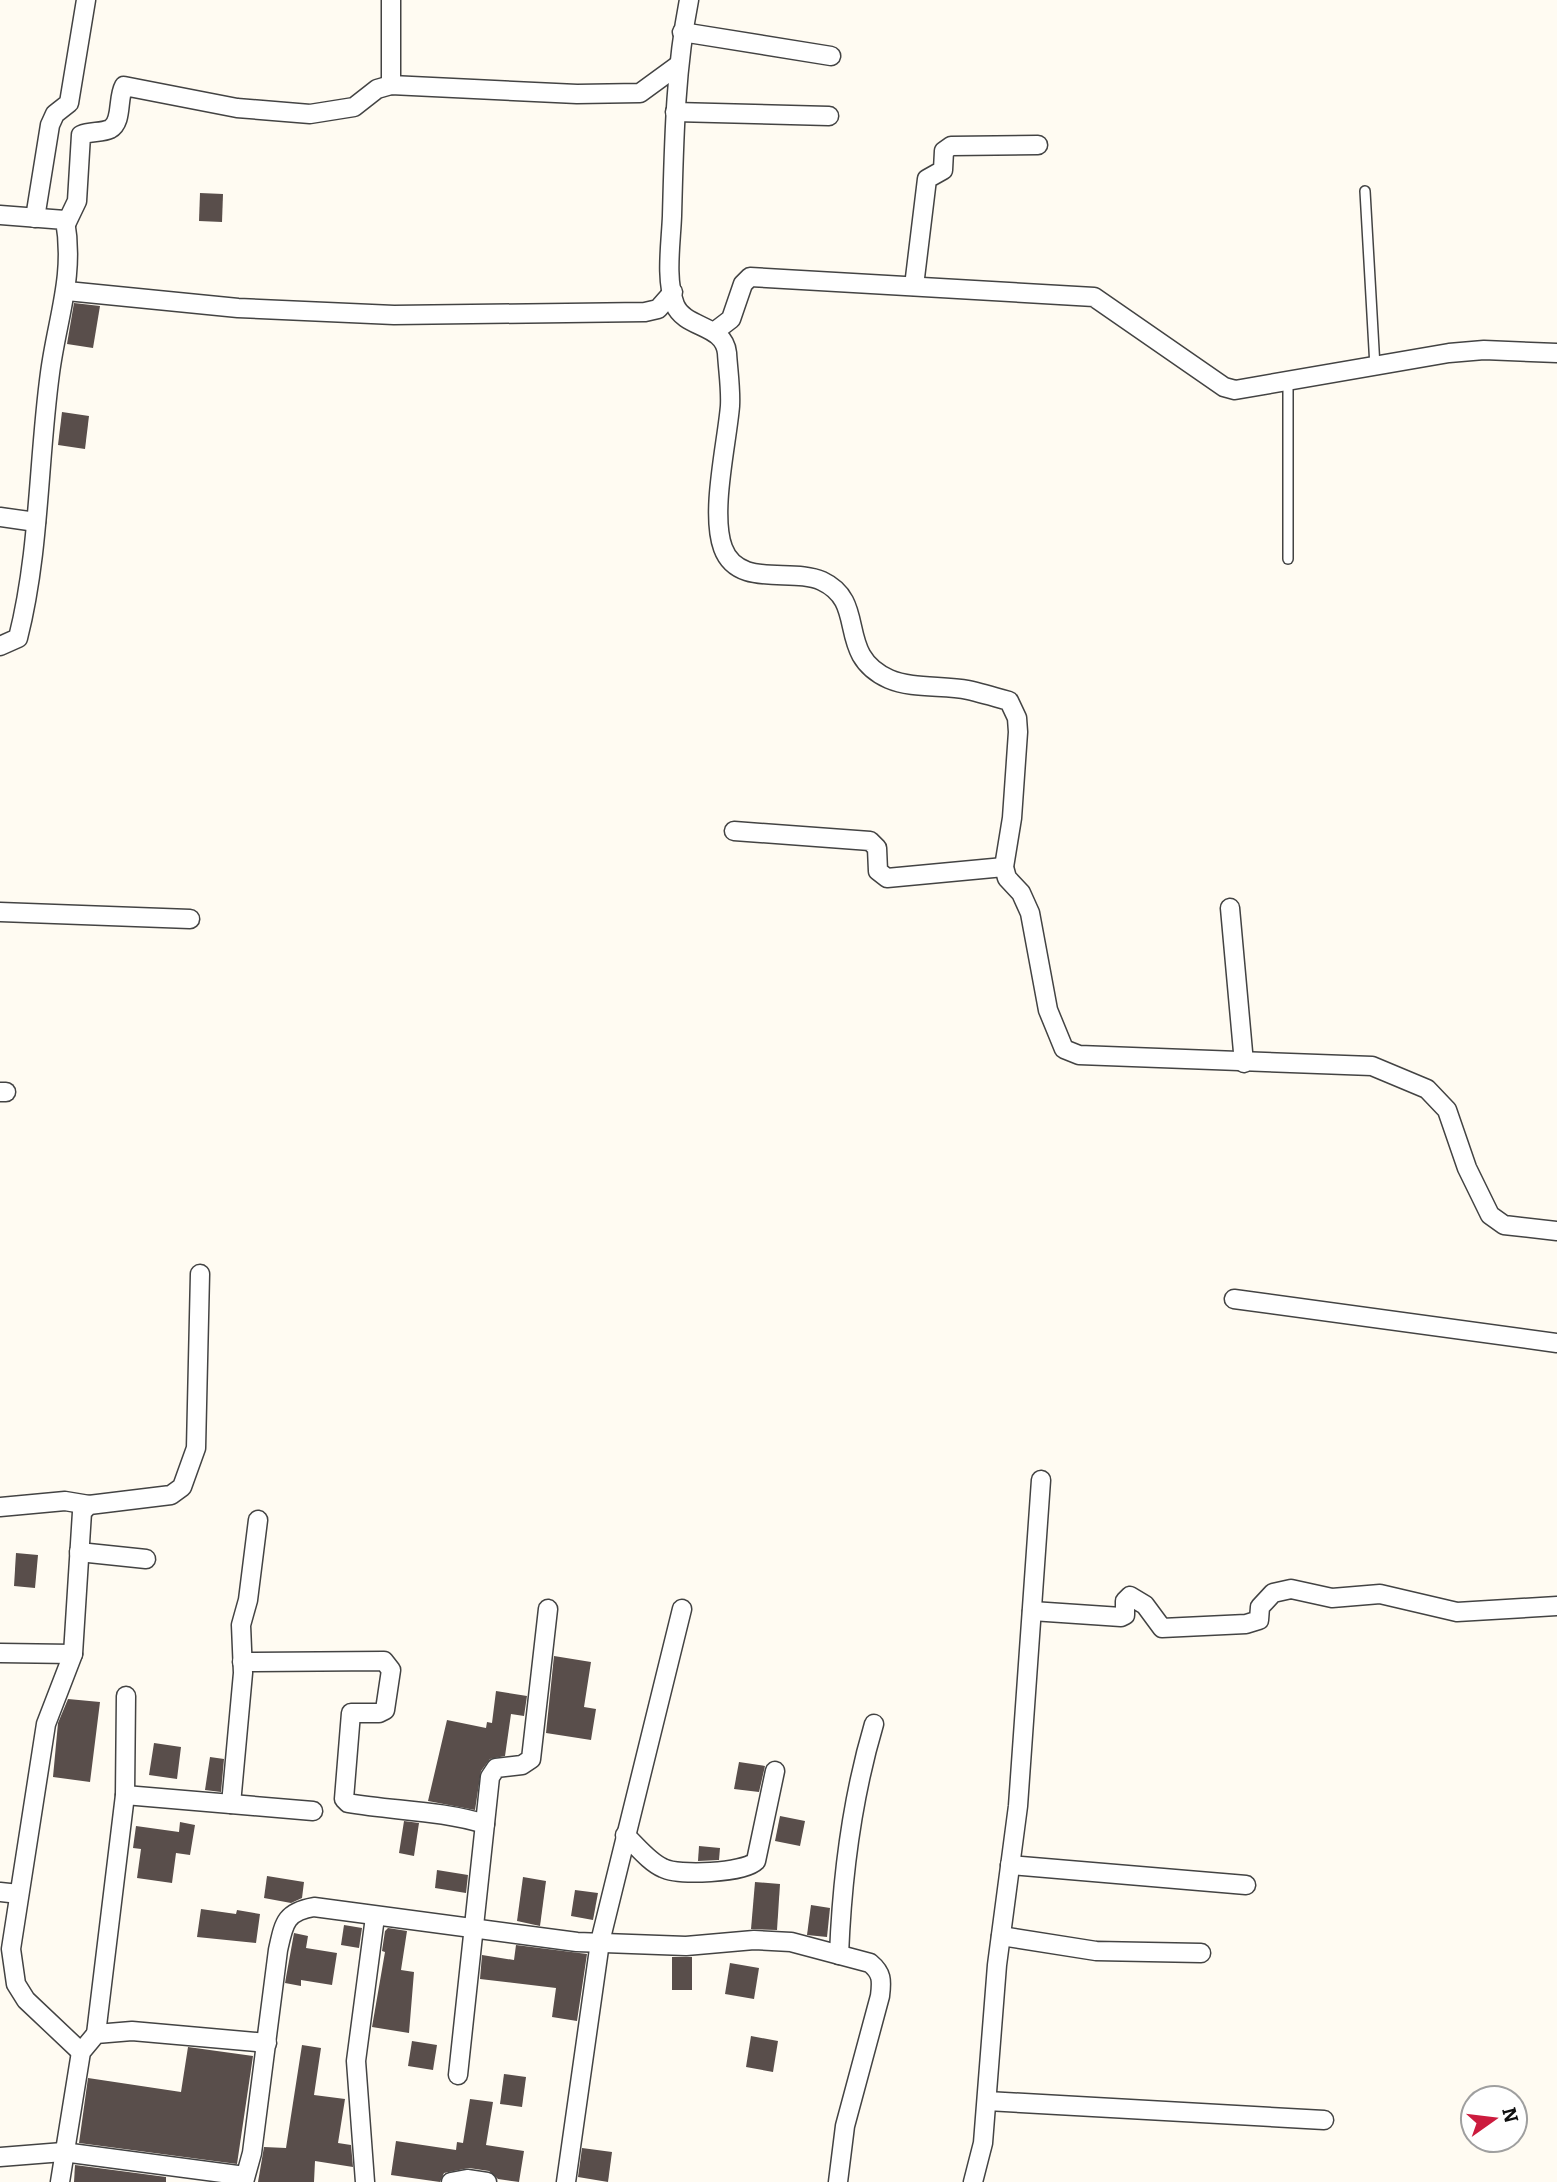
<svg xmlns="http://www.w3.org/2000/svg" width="1557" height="2182" viewBox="0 0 1557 2182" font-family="Bitter,serif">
<rect width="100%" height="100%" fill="#fffbf2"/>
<g fill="#594e4b">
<polygon points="200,193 223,194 222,222 199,221"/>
<polygon points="74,303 100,306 93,348 67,344"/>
<polygon points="62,412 89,416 85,449 58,445"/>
<polygon points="16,1553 38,1555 35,1588 14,1586"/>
<polygon points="554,1656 591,1662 584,1707 596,1709 591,1740 546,1733"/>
<polygon points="496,1691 527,1696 524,1716 511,1714 505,1756 490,1759 481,1771 475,1810 428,1801 447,1720 486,1728 487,1722 492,1723"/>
<polygon points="68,1699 100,1702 90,1782 53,1777 58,1723"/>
<polygon points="154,1743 181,1747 177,1779 149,1775"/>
<polygon points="210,1757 224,1759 221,1792 205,1790"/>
<polygon points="739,1762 765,1766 759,1792 734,1789"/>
<polygon points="780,1816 805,1821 800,1846 775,1841"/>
<polygon points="404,1821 419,1823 414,1856 399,1853"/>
<polygon points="180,1822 195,1825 190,1855 176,1853 172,1883 137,1878 141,1849 133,1848 136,1826 179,1832"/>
<polygon points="699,1846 720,1848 719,1860 698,1861"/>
<polygon points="437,1870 468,1875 466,1893 435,1888"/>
<polygon points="267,1876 304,1882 302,1898 291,1903 264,1898"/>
<polygon points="523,1877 546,1881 540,1926 517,1921"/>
<polygon points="755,1882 780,1884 777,1930 751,1929"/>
<polygon points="575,1890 598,1893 593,1920 571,1916"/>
<polygon points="811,1905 830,1908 827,1937 807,1935"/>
<polygon points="201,1909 236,1914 237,1910 260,1914 256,1943 197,1937"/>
<polygon points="344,1925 362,1928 359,1948 341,1945"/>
<polygon points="388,1928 407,1931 401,1970 414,1972 409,2033 372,2027 385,1952 382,1951 385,1931"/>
<polygon points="294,1933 308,1936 306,1948 337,1953 332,1985 301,1980 301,1986 285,1983"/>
<polygon points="516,1945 587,1954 577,2021 552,2017 556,1988 480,1979 482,1955 514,1960"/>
<rect x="672" y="1957" width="20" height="33"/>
<polygon points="730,1963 759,1968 754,1999 725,1994"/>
<polygon points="751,2036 778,2041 773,2072 746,2067"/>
<polygon points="412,2041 437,2045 433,2070 408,2066"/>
<polygon points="302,2045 321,2048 314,2095 345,2099 338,2143 351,2145 353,2167 315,2161 314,2182 258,2182 264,2147 286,2148"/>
<polygon points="188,2047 253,2056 237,2164 79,2143 88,2078 181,2092"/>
<polygon points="504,2074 526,2077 522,2107 500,2104"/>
<polygon points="470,2099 493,2102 486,2145 524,2151 519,2182 498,2179 489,2171 469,2168 444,2173 440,2182 391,2175 396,2141 456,2150 457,2142 463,2143"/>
<polygon points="582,2148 612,2152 608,2182 578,2177"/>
<polygon points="75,2165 166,2177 166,2182 74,2182"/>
</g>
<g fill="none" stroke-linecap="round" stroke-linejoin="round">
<g stroke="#434343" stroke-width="12">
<g id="lane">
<polyline points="1365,191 1375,367"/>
<polyline points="1288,383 1288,559"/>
</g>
</g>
<g stroke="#434343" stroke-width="21">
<g id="street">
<polyline points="391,0 391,85"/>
<path d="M689,0C675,71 674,143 672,216C671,243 665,279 675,305C685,329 724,324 727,353C728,370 731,389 730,406C727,443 710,513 723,548C738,589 792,567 822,581C869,603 834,654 889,679C912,689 944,685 968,690C981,693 995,697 1009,701L1017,718L1018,732L1012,818L1004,867L1007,878L1021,893L1030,913L1048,1010L1064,1049L1079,1055L1372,1066L1427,1089L1447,1110L1467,1168L1490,1215L1504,1225L1557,1231"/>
<polyline points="682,32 831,56"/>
<polyline points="675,112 829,116"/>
<path d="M0,215L65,220C75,276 57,319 50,373C38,461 40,551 18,638L0,646"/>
<polyline points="35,218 50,125 55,114 69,103 86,0"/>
<path d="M66,224L77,201L81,135C90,131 102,133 110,129C123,122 117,98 124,86L237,108L310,114L354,107L377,89L391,85L577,94L640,93L677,66"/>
<polyline points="914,286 927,179 943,170 944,151 951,146 1038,145"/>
<polyline points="67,291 238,308 394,315 645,312 658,309 673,292"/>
<polyline points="714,332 731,319 743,284 750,277 1094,297 1224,387 1235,390 1449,353 1484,350 1557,353"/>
<polyline points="0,517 36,522"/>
<polyline points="734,831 870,841 877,848 878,871 887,878 1004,867"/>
<polyline points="1230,908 1244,1063"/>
<polyline points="0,912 190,919"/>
<polyline points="0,1092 6,1092"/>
<polyline points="1234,1299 1557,1343"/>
<polyline points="0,1507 65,1501 89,1505"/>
<polyline points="79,1552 146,1559"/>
<polyline points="1032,1611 1121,1617 1125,1615 1125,1601 1130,1596 1145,1605 1162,1628 1246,1624 1259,1620 1260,1607 1273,1593 1291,1589 1332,1598 1380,1594 1457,1612 1557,1606"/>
<polyline points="0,1653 73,1654"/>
<path d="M242,1662L384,1661L391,1670L385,1710L379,1713H351L344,1799L348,1803C394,1811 440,1810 485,1824"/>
<polyline points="125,1795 313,1811"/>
<polyline points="231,1804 243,1673 241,1625 248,1600 258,1520"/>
<path d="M625,1835C636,1845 649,1862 663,1868C678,1876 744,1873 756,1861L775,1771"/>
<polyline points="1010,1865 1246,1885"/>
<polyline points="0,1892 19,1894"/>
<polyline points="1001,1936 1096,1951 1201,1953"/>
<path d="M839,1955C842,1878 852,1798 874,1724"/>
<polyline points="96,2034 125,1795 126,1696"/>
<polyline points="81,2052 26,2000 16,1984 11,1949 46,1724 73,1654 82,1512 89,1505 171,1495 182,1487 196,1448 200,1274"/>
<polyline points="458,2075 490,1777 496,1768 522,1765 531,1759 548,1609"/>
<polyline points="987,2101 1324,2120"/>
<polyline points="0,2157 63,2152 245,2176"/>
<polyline points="60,2182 81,2052 96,2034 132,2031 267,2043"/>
<path d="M244,2182L252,2153L278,1950C284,1923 285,1912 314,1907L577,1942L686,1946L754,1940L791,1942L870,1963C882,1973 882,1980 880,1996L845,2126L838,2182"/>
<polyline points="365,2182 356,2061 375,1917"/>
<polyline points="451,2182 467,2179 487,2182"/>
<polyline points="566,2182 600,1942 682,1609"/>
<polyline points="973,2182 983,2143 997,1965 1018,1806 1041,1480"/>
</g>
</g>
<use href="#lane" stroke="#fff" stroke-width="9"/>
<use href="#street" stroke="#fff" stroke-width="18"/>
</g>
<g transform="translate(1494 2119) rotate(76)"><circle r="33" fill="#ffffff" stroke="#9f9f9f" stroke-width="2"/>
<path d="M0-5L12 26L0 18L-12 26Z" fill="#cc1b3e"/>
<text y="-10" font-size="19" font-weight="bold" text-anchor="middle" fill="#101010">N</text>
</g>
</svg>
